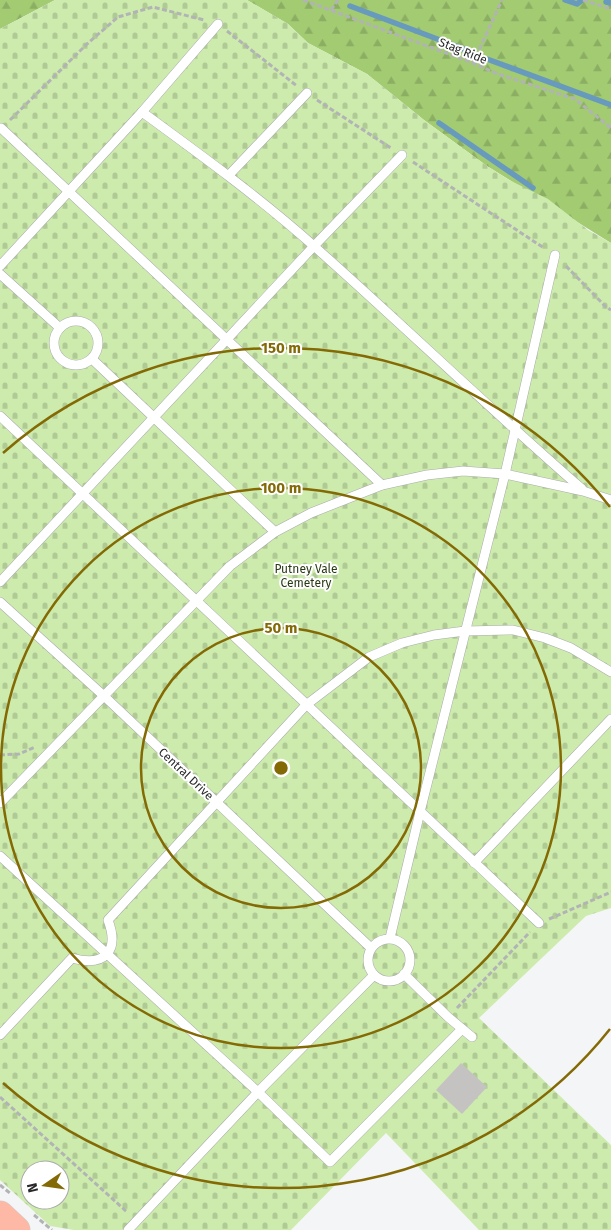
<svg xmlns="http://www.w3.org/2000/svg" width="611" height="1230" viewBox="0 0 611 1230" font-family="'Fira Sans',sans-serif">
<defs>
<pattern id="forest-firs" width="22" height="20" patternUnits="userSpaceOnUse" patternTransform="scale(1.25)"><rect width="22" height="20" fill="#a2cb72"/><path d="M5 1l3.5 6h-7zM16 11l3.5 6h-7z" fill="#8cae63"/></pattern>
<pattern id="cemetery-stones" width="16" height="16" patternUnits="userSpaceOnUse" patternTransform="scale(1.25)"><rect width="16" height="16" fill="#cdebad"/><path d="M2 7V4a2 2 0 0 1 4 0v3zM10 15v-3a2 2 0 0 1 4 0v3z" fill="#b0ca95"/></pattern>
</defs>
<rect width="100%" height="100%" fill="#f4f5f7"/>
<g fill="url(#forest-firs)">
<polygon points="0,0 55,0 0,29"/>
<polygon points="247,0 611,0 611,243 487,166 424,120 367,74 308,43 288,24"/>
</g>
<path fill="url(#cemetery-stones)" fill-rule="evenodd" d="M55,0H247L288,24L308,43L367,74L424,120L487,166L509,180L548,199L588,230L611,243V908L586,916L479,1018L611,1145V1230H479L386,1133L291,1230H74L50,1226L0,1180V29ZM30,1170H60V1200H30Z"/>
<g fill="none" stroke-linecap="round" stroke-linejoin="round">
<g stroke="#679abc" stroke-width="5.5">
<polyline points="565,0 577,4 582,0"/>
<polyline points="606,2 611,3"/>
<polyline points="350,6 469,51"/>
<polyline points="487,59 611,105"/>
<polyline points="439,123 533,188"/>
</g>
</g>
<polygon fill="#c5c3c1" points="461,1063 487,1087 462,1114 436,1090"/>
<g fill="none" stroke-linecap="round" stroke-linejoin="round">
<g stroke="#aaabad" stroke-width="10">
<g id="lane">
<path d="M142,112C201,155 260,198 315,247C405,327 491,410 582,489"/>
<polyline points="1,128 382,485"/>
<polyline points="229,175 307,93"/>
<polyline points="0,266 142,112 218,24"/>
<polyline points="0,274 60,328"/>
<circle cx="76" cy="343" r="22"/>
<polyline points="92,359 275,532"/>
<polyline points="0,416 539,923"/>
<polyline points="0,582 314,246 402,155"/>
<polyline points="0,602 104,696 371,948"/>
<polyline points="0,803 230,566 275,532 311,513 382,485 427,475 463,471 505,474 583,491 611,500"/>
<polyline points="0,856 258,1092 330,1162 462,1029"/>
<polyline points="474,863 611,719"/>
<polyline points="390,938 420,812 505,474 555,255"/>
<circle cx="389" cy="960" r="21"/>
<polyline points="404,974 448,1017 472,1037"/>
<path d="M0,1035L72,958C104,967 120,952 108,920L306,705L369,657L402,643L434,635L465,631L513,630L545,638L571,648L611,672"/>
<polyline points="128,1230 258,1092 374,975"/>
</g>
</g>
<g stroke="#d0d0d0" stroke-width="29">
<polyline id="highway" points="0,1215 16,1230"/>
</g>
<g stroke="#b2b3b5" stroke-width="3" stroke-dasharray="5 2.5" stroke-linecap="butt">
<polyline points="303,0 473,63 498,74 575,99 611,128"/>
<polyline points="583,0 611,9"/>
<polyline points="331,10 338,0"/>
<polyline points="227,31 297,86"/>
<polyline points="473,63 502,0"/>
<polyline points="317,100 391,148"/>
<polyline points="10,120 87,44 118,17 153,7 204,20"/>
<polyline points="413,162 544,248"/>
<polyline points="566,266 606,307 611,310"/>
<polyline points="0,755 19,754 35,747"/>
<polyline points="549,919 611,892"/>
<polyline points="457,1008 530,932"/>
<polyline points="0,1097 127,1212"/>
<polyline points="0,1185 11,1194"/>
<polyline points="34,1215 52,1230"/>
</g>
<use href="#lane" stroke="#fff" stroke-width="9"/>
<use href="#highway" stroke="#fdb8a6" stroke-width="28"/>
</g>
<g fill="none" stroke="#846a04" stroke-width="2.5">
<circle cx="281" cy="768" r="140"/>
<circle cx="281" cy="768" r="280"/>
<path d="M610 1029A420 420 0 0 1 3 1083M3 453A420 420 0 0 1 610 507"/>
</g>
<g text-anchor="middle" stroke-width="4" stroke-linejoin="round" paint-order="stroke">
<g font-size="12" fill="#282829" stroke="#fff">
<text transform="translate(463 51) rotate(22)" y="4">Stag Ride</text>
<text transform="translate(186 774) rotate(43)" y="4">Central Drive</text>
</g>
<g font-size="12" fill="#2a3a15" stroke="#fff">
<text x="306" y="573">Putney Vale<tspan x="306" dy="14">Cemetery</tspan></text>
</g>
</g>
<circle cx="281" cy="768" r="8" fill="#846a04" stroke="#fff" stroke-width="2.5"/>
<g font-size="15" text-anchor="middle" font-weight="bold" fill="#846a04" stroke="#fff" stroke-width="4" stroke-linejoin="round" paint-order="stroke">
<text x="281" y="353">150 m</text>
<text x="281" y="493">100 m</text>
<text x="281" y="633">50 m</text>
</g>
<g transform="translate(45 1185) rotate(257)"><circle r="24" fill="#ffffff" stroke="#a9a9a9"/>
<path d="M0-4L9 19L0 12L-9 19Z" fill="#846a04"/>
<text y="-8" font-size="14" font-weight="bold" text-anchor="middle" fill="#282829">N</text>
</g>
</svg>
